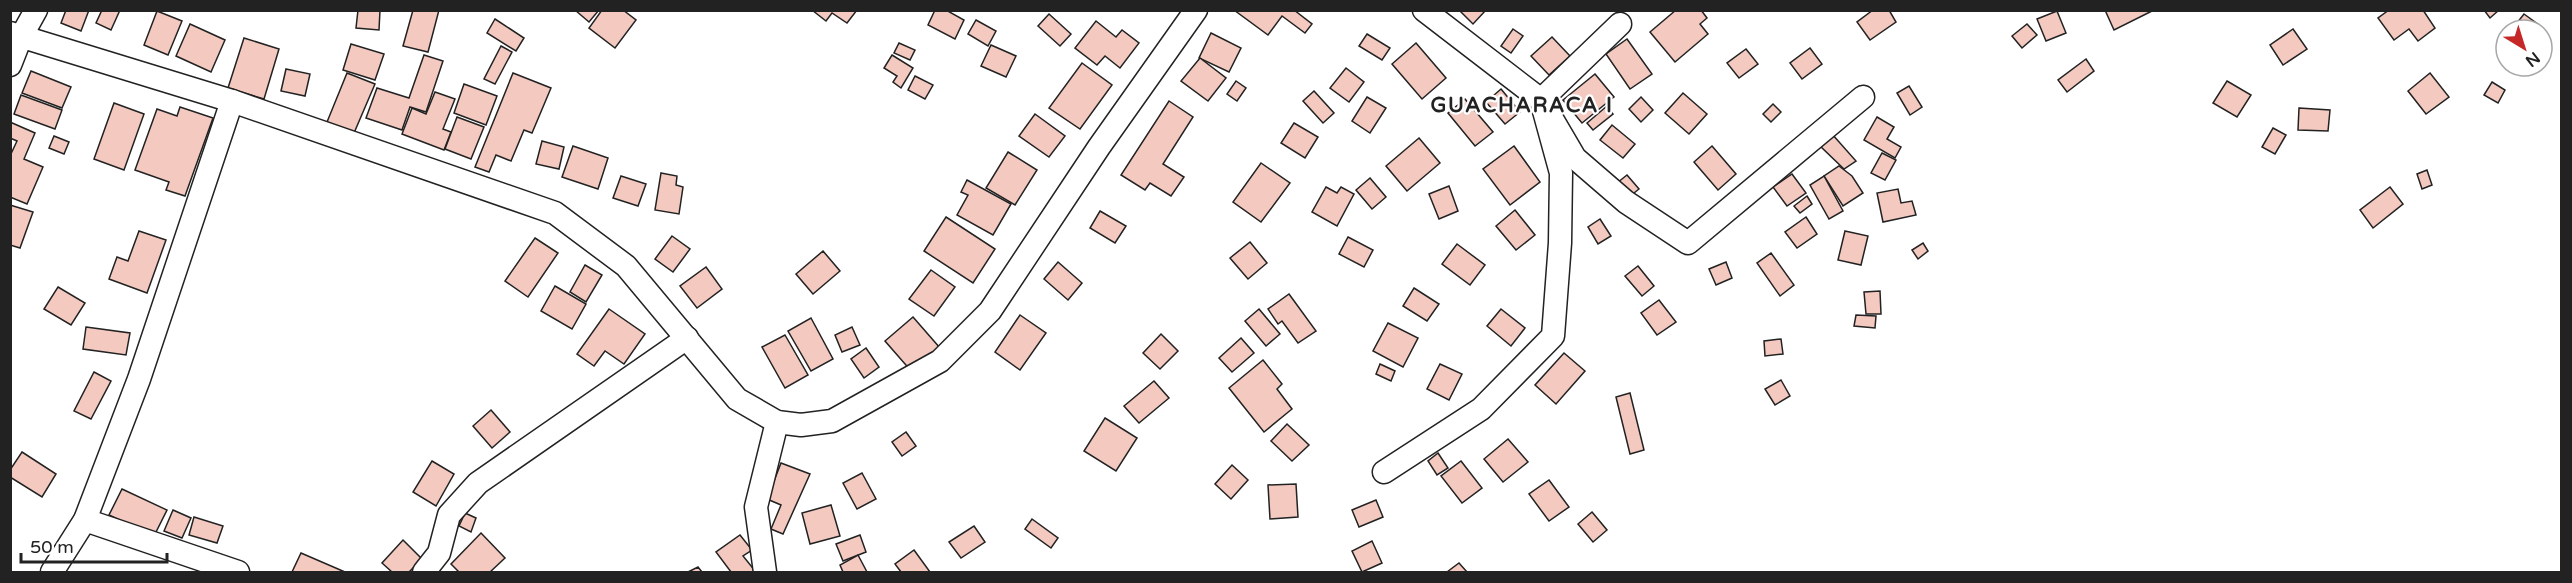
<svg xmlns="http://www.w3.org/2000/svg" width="2572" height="583" viewBox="0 0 2572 583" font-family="'Varela Round',sans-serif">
<rect width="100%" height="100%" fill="#fff"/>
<g fill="#f3c9c0" stroke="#222" stroke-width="1.5">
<polygon points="66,10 89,10 81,31 61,23"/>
<polygon points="102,10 120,10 111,30 96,23"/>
<polygon points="358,10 380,10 379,30 356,28"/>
<polygon points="413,10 439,10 428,52 403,46"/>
<polygon points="575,10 599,10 589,22"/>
<polygon points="602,10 623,10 636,20 615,48 589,28"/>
<polygon points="812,10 857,10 847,23 832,13 826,21"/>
<polygon points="935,10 946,10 964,20 955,39 928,25"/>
<polygon points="1234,10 1294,10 1312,24 1305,33 1282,16 1268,35"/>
<polygon points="1459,10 1486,10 1473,24"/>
<polygon points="1676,10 1701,10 1707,18 1700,24 1708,34 1675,62 1650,32"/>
<polygon points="1873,10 1889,10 1896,22 1870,40 1857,22"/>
<polygon points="2105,10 2154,10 2114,30"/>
<polygon points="2389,10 2423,10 2435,28 2418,41 2409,29 2394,40 2378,18"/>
<polygon points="2484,10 2499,10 2490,18"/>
<polygon points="157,11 182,21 168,55 144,45"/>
<polygon points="2057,11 2066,33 2046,41 2037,19"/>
<polygon points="1049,14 1071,34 1060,46 1038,26"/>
<polygon points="2524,14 2539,25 2535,30 2513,28"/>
<polygon points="495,19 524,38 516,51 487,33"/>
<polygon points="976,20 996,31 988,46 968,34"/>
<polygon points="1096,21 1116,37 1122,30 1139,43 1120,68 1105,56 1097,65 1075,48"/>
<polygon points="190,24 225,40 211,72 176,56"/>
<polygon points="2027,24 2037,35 2022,48 2012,36"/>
<polygon points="1513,29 1523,36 1511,53 1501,46"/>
<polygon points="2293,29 2307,49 2283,65 2270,45"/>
<polygon points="1211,33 1241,48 1229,72 1199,58"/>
<polygon points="1367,34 1390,48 1382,60 1359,46"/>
<polygon points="1552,37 1570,56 1549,75 1531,56"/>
<polygon points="244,38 279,49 264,99 228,88"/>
<polygon points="1627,39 1652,74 1630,89 1606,54"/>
<polygon points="899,43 915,50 910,60 894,53"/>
<polygon points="1416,43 1446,78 1422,99 1392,64"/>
<polygon points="351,44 384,54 375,80 343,70"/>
<polygon points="991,45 1016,56 1006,77 981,66"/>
<polygon points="501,46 512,52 495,84 484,79"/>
<polygon points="1810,48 1822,64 1802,79 1790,63"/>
<polygon points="1746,49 1758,64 1739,78 1727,63"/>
<polygon points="424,55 443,61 426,112 410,107 402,130 366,118 377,88 409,98"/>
<polygon points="892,55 913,68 901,88 893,82 897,76 884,68"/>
<polygon points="1200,58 1226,78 1208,101 1181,81"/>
<polygon points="2086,59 2094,71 2067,92 2058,80"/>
<polygon points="1082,63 1112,85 1080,129 1049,108"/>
<polygon points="1346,68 1364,82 1349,102 1330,88"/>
<polygon points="286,69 310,74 305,96 281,91"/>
<polygon points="31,71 71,87 62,108 22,93"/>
<polygon points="347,73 375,84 354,133 327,122"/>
<polygon points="513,73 551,88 532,133 524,130 511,161 496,155 489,172 475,167"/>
<polygon points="2430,73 2449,97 2426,114 2408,91"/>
<polygon points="1595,74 1614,97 1582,123 1563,100"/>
<polygon points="915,76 933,85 925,99 908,90"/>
<polygon points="1236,81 1246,88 1237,101 1227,94"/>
<polygon points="2227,81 2251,95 2237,117 2213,103"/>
<polygon points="2492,82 2505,90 2498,103 2484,95"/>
<polygon points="464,84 497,96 486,125 454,113"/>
<polygon points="1909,86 1922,107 1910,115 1897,93"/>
<polygon points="1501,89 1520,112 1505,124 1486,102"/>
<polygon points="1314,91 1334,113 1323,123 1303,101"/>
<polygon points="435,92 455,99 443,129 451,132 444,150 402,134 412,108 426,114"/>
<polygon points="1683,93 1707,114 1689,134 1665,113"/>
<polygon points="21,95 62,110 55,129 14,114"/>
<polygon points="1367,97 1386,108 1370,133 1352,121"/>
<polygon points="1641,97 1653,110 1641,122 1629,109"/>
<polygon points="1465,99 1493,132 1475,146 1448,113"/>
<polygon points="1169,101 1193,117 1163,164 1184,177 1171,196 1150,183 1145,190 1121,175"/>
<polygon points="114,103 144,114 124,170 94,159"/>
<polygon points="1773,104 1781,112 1771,122 1763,114"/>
<polygon points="1607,106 1613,114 1593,130 1587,123"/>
<polygon points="180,107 213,118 185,196 166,190 169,182 135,170 157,109 177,116"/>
<polygon points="2299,108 2330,110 2328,131 2298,130"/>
<polygon points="1035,114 1065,136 1049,157 1019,136"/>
<polygon points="457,117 484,127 471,159 445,149"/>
<polygon points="1877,117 1894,127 1887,139 1901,147 1895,158 1864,140"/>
<polygon points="10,122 35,133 24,159 43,167 27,204 10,197 10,156 17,141 10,138"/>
<polygon points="1294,123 1318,137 1305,158 1281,143"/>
<polygon points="1612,125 1635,144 1623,158 1600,140"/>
<polygon points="2273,128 2286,135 2275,154 2262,147"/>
<polygon points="1832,134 1856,161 1844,169 1819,145"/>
<polygon points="54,136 69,142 64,154 49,148"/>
<polygon points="1419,138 1440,163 1407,191 1386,166"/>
<polygon points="542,141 564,147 559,169 536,164"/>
<polygon points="573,146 608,158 598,189 562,177"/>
<polygon points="1514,146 1540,182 1510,205 1483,169"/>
<polygon points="1712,146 1736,174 1718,190 1694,162"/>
<polygon points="1008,152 1037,170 1015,205 986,188"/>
<polygon points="1882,153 1896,160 1885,180 1871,173"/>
<polygon points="1261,163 1290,183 1261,222 1233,202"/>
<polygon points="1839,166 1852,176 1863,193 1843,206 1824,176"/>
<polygon points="2427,170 2432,185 2422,189 2417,174"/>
<polygon points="661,173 677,176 676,185 683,187 679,214 655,210"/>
<polygon points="1792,174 1806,193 1787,206 1773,187"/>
<polygon points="1627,175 1639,189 1629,197 1617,183"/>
<polygon points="621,176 646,184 638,206 613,198"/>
<polygon points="1824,176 1843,211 1829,219 1810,185"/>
<polygon points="1370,178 1386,197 1372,209 1356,190"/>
<polygon points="967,180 1011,204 993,235 957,215 968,195 961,192"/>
<polygon points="1449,186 1458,211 1439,219 1429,194"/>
<polygon points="1326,187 1337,193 1341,187 1354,194 1337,226 1312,212"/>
<polygon points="2390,187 2403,204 2373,228 2360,210"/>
<polygon points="1898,189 1901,203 1912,201 1916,215 1883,222 1877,193"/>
<polygon points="1807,196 1812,204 1800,213 1794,206"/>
<polygon points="10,205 33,212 20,248 10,245"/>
<polygon points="1515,210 1535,235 1516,250 1496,226"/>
<polygon points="1100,211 1126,226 1115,243 1090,228"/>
<polygon points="946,217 995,249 973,283 924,251"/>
<polygon points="1806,217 1817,234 1797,248 1785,232"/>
<polygon points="1600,219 1611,236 1598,244 1588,227"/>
<polygon points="139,231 166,240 147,293 109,279 117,257 128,261"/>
<polygon points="1845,231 1868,236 1861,265 1838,260"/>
<polygon points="672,236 690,249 673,272 655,259"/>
<polygon points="1348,237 1373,250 1364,267 1339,254"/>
<polygon points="535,238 558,253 528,297 505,281"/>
<polygon points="1250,242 1267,263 1248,279 1230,258"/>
<polygon points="1923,243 1928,251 1918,259 1912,250"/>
<polygon points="1457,244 1485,265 1470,285 1442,264"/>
<polygon points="823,251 840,271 813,294 796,274"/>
<polygon points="1771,253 1794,285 1780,296 1757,263"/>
<polygon points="1058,262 1082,283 1068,300 1044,279"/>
<polygon points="1726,262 1732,278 1716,285 1709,269"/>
<polygon points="585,265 602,275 586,302 570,292"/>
<polygon points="1638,266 1654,286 1642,296 1625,276"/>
<polygon points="706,267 722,289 697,308 680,286"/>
<polygon points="931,270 955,287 934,316 909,299"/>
<polygon points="555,286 586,304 572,329 541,311"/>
<polygon points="58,287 85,303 71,325 44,309"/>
<polygon points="1414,288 1439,304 1427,321 1403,306"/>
<polygon points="1880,291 1881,314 1866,314 1864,292"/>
<polygon points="1289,294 1316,331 1298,343 1282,321 1278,324 1268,309"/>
<polygon points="1659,300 1676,322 1657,335 1641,313"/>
<polygon points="609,309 645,334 624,364 605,351 594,366 577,354"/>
<polygon points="1259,309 1280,334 1266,346 1245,321"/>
<polygon points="1501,309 1525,328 1511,346 1487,326"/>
<polygon points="1020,315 1046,333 1020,370 995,352"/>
<polygon points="1856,315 1876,316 1875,328 1854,326"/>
<polygon points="913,317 940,348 912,372 885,341"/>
<polygon points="811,318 833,359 811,371 788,331"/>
<polygon points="1388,323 1418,338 1403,367 1373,351"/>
<polygon points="86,327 130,333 126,355 83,349"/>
<polygon points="852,327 860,345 842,352 835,335"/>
<polygon points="1161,334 1178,351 1160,369 1143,353"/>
<polygon points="785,335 808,375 785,388 762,347"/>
<polygon points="1241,338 1254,353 1232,372 1219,358"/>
<polygon points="1781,339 1783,354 1765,356 1764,341"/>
<polygon points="866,348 879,367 864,378 851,359"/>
<polygon points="1564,353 1585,371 1556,404 1535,385"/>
<polygon points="1263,360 1282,384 1277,389 1292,409 1264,432 1229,388"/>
<polygon points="1380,364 1395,371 1391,381 1376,374"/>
<polygon points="1440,364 1462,374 1449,400 1427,389"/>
<polygon points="94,372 111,381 91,419 74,411"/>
<polygon points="1781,380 1790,396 1775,405 1765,389"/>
<polygon points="1154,381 1169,398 1139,423 1124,406"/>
<polygon points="1630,393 1644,450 1630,454 1616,397"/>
<polygon points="491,410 510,432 492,448 473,426"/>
<polygon points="1105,418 1137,438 1116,471 1084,451"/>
<polygon points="1287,424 1309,445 1292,461 1271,441"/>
<polygon points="906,432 916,446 902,456 892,442"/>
<polygon points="1508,439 1528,462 1503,482 1484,459"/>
<polygon points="22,452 56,474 42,497 10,477 10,470"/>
<polygon points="1438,453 1448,468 1437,475 1428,461"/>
<polygon points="432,461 454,474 436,506 413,492"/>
<polygon points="1461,461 1482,488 1462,503 1441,476"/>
<polygon points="781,463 810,474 783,534 771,529 781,505 767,499"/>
<polygon points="1232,465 1248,480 1231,499 1215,484"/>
<polygon points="862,473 876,499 857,509 843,483"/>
<polygon points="1549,480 1569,507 1549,521 1529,494"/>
<polygon points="1296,484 1298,517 1270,519 1268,485"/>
<polygon points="122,489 167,510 154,536 109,515"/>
<polygon points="1376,500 1383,517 1359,527 1352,510"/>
<polygon points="831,505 840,536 810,544 802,513"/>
<polygon points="173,510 191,518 182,538 164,531"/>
<polygon points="1592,512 1607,530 1593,542 1578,524"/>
<polygon points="465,513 476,518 471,532 459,526"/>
<polygon points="194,517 223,526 217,543 189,535"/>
<polygon points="1032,519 1058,538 1051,548 1025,529"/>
<polygon points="974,526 985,542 961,558 949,542"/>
<polygon points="481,533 505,558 490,572 459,572 451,564"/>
<polygon points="740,535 752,550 743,556 756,572 731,572 716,552"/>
<polygon points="860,535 866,552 843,561 836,544"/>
<polygon points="403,540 422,559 409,572 392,572 382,563"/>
<polygon points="1372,541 1382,563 1362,572 1352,551"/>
<polygon points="914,550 930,572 901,572 895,564"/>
<polygon points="301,553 345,572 292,572"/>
<polygon points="858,555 867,572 843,572 840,565"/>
<polygon points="1459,563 1467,572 1447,572"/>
<polygon points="698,567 702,572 688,572"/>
</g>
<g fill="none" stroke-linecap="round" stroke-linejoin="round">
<g stroke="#222" stroke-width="25">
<g id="minor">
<polyline points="1620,24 1541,100 1575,158 1626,202 1688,243 1863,97"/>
<polyline points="10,33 232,101 555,213 626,266 737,399 777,422 801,425 832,421 940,361 990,311 1099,147 1196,10"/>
<polyline points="10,65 21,37 36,10"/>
<polyline points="1384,472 1481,409 1553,336 1560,243 1561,173 1541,100 1424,10"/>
<polyline points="85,520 238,572"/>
<polyline points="52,572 85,520 139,379 232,101"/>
<polyline points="424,572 439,553 449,515 478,483 687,338"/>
<polyline points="765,572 756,507 777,422"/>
</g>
</g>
<use href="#minor" stroke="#fff" stroke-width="22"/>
</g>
<g text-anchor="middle" stroke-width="4.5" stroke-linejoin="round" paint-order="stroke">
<g font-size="21" font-weight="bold" letter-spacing="1.5" fill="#222" stroke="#fff">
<text x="1522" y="112">GUACHARACA I</text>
</g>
</g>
<rect width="2572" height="583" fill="none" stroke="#222222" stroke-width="24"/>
<g transform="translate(2524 48) rotate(142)"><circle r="28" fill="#ffffff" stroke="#a7a7a7" stroke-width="1.5"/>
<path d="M0-4.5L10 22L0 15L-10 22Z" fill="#c62828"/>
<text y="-9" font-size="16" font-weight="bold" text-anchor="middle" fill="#222222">N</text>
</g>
<path d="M21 553v9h146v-9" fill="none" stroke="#222222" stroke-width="3"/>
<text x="30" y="553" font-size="18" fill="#222222" stroke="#ffffff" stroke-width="4.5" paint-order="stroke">50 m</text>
</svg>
